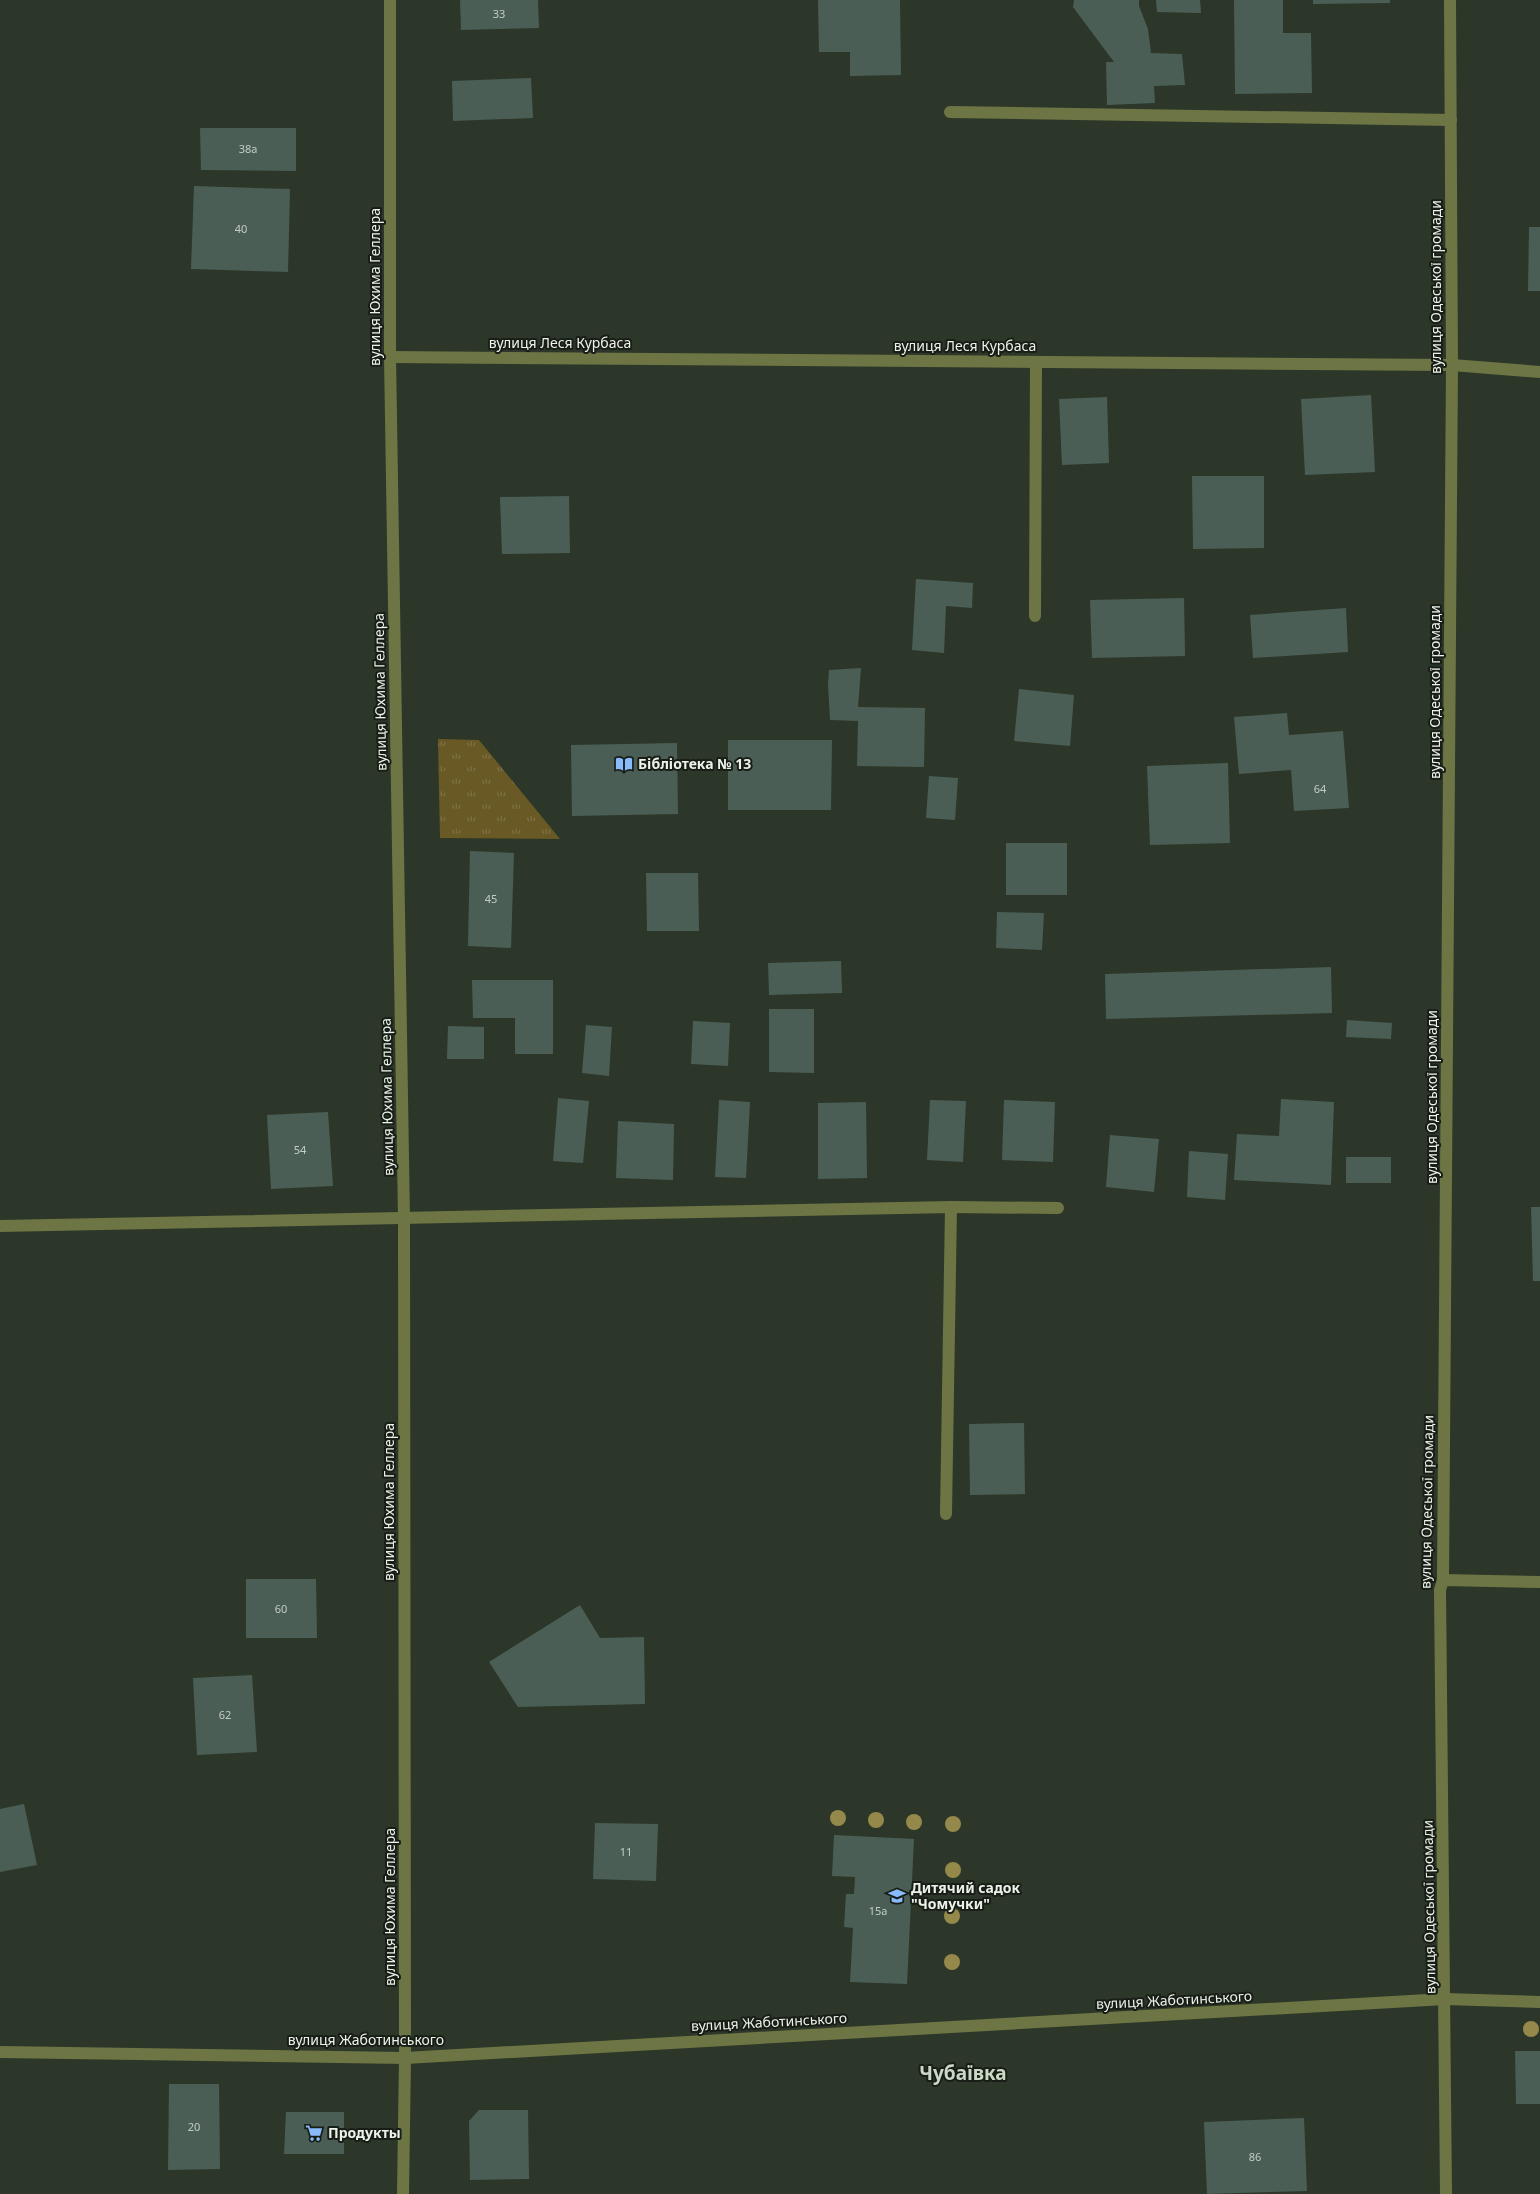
<svg xmlns="http://www.w3.org/2000/svg" width="1540" height="2194" viewBox="0 0 1540 2194" font-family="'Noto Sans',sans-serif">
<defs>
<pattern id="park-tufts" width="24" height="20" patternUnits="userSpaceOnUse" patternTransform="scale(1.25)"><rect width="24" height="20" fill="#685925"/><path d="M3 7l-1-3M5 7V3M7 7l1-3M15 17l-1-3M17 17v-4M19 17l1-3" fill="none" stroke="#7e7145"/></pattern>
</defs>
<rect width="100%" height="100%" fill="#2c3729"/>
<polygon fill="url(#park-tufts)" points="438,739 479,740 560,839 440,838"/>
<g fill="#4b5e55">
<polygon points="460,0 538,0 539,28 461,30"/>
<polygon points="818,0 900,0 901,75 850,76 850,52 819,52"/>
<polygon points="1074,0 1139,0 1139,6 1148,29 1151,53 1182,54 1185,85 1154,86 1155,103 1107,105 1106,62 1114,62 1073,7"/>
<polygon points="1156,0 1200,0 1201,13 1157,12"/>
<polygon points="1234,0 1283,0 1283,33 1311,33 1312,93 1235,94"/>
<polygon points="1313,0 1390,0 1390,3 1313,4"/>
<polygon points="531,78 533,118 453,121 452,81"/>
<polygon points="200,128 296,128 296,171 201,170"/>
<polygon points="194,186 290,189 288,272 191,269"/>
<polygon points="1529,227 1540,227 1540,291 1528,291"/>
<polygon points="1371,395 1375,472 1305,475 1301,399"/>
<polygon points="1107,397 1109,463 1062,465 1059,399"/>
<polygon points="1192,476 1264,476 1264,548 1193,549"/>
<polygon points="569,496 570,553 502,554 500,497"/>
<polygon points="916,579 973,583 972,608 946,606 944,653 912,650"/>
<polygon points="1184,598 1185,656 1092,658 1090,600"/>
<polygon points="1346,608 1348,652 1253,658 1250,615"/>
<polygon points="861,668 858,707 925,708 924,767 857,766 858,721 830,720 828,684 829,670"/>
<polygon points="1019,689 1074,695 1070,746 1014,741"/>
<polygon points="1287,713 1289,735 1343,731 1349,808 1294,811 1291,770 1239,774 1234,717"/>
<polygon points="728,740 832,740 831,810 728,810"/>
<polygon points="677,743 678,814 572,816 571,745"/>
<polygon points="1228,763 1230,843 1150,845 1147,766"/>
<polygon points="929,776 958,778 955,820 926,818"/>
<rect x="1006" y="843" width="61" height="52"/>
<polygon points="470,851 514,853 511,948 468,946"/>
<polygon points="646,873 698,873 699,931 647,931"/>
<polygon points="997,912 1044,913 1042,950 996,948"/>
<polygon points="841,961 842,993 769,995 768,963"/>
<polygon points="1331,967 1332,1013 1106,1019 1105,974"/>
<polygon points="472,980 553,980 553,1054 515,1054 515,1018 473,1018"/>
<polygon points="769,1009 814,1009 814,1073 769,1072"/>
<polygon points="1347,1020 1392,1023 1391,1039 1346,1037"/>
<polygon points="693,1021 730,1023 728,1066 691,1064"/>
<polygon points="586,1025 612,1027 609,1076 582,1073"/>
<polygon points="448,1026 484,1027 484,1059 447,1059"/>
<polygon points="558,1098 589,1101 583,1163 553,1161"/>
<polygon points="1281,1099 1334,1102 1331,1185 1234,1180 1237,1134 1279,1136"/>
<polygon points="719,1100 750,1102 746,1178 715,1177"/>
<polygon points="930,1100 966,1101 963,1162 927,1160"/>
<polygon points="1004,1100 1055,1102 1053,1162 1002,1160"/>
<polygon points="866,1102 867,1178 818,1179 818,1103"/>
<polygon points="328,1112 333,1186 271,1189 267,1115"/>
<polygon points="618,1121 674,1124 673,1180 616,1178"/>
<polygon points="1110,1135 1159,1139 1154,1192 1106,1187"/>
<polygon points="1189,1151 1228,1154 1225,1200 1187,1197"/>
<rect x="1346" y="1157" width="45" height="26"/>
<polygon points="1531,1207 1540,1207 1540,1281 1533,1281"/>
<polygon points="1024,1423 1025,1494 970,1495 969,1424"/>
<polygon points="246,1579 316,1579 317,1638 246,1638"/>
<polygon points="580,1605 600,1638 644,1637 645,1704 518,1707 489,1662"/>
<polygon points="252,1675 257,1752 197,1755 193,1678"/>
<polygon points="24,1804 37,1865 0,1872 0,1809"/>
<polygon points="595,1823 658,1824 656,1881 593,1879"/>
<polygon points="834,1835 914,1839 907,1984 850,1982 853,1928 844,1927 846,1894 854,1894 855,1877 832,1876"/>
<polygon points="1515,2051 1540,2051 1540,2104 1516,2104"/>
<polygon points="169,2084 219,2084 220,2169 168,2170"/>
<polygon points="479,2110 528,2110 529,2179 470,2180 469,2121"/>
<polygon points="286,2112 344,2112 344,2154 284,2154"/>
<polygon points="1304,2118 1307,2191 1207,2194 1204,2122"/>
</g>
<g fill="none" stroke-linecap="round" stroke-linejoin="round">
<g stroke="#6d7544" stroke-width="12">
<polyline points="390,0 390,357 404,1219 405,2058 403,2194"/>
<polyline points="950,112 1451,120"/>
<polyline points="390,357 1452,365 1540,372"/>
<polyline points="1035,616 1036,362"/>
<polyline points="951,1207 1058,1208"/>
<polyline points="0,1226 951,1207 946,1514"/>
<polyline points="1443,1580 1540,1582"/>
<polyline points="0,2052 405,2058 1445,1999 1540,2002"/>
<polyline points="1446,2194 1440,1590 1443,1580 1452,365 1450,0"/>
</g>
</g>
<g fill="#94894a">
<circle cx="838" cy="1818" r="8"/>
<circle cx="876" cy="1820" r="8"/>
<circle cx="914" cy="1822" r="8"/>
<circle cx="953" cy="1824" r="8"/>
<circle cx="953" cy="1870" r="8"/>
<circle cx="952" cy="1916" r="8"/>
<circle cx="952" cy="1962" r="8"/>
<circle cx="1531" cy="2029" r="8"/>
</g>
<defs>
<g id="library-bare" transform="scale(1.35)"><path d="M-6-4Q-3-5.5-.7-3.5V5Q-3 3-6 4ZM6-4Q3-5.5 .7-3.5V5Q3 3 6 4Z" fill="#88bafc" stroke="#181d16" stroke-width="2.5" paint-order="stroke"/></g>
<g id="school-bare" transform="scale(1.35)"><path d="M0-5L7-2L0 1L-7-2ZM-4 1L0 2.5L4 1V4Q0 6-4 4Z" fill="#88bafc" stroke="#181d16" stroke-width="2.5" paint-order="stroke"/></g>
<g id="supermarket-bare" transform="scale(1.35)"><path d="M-6-5.5h2.5l.6 2H6L4.5 2H-2.5L-4.4-4H-6ZM-1.5 3.2a1.3 1.3 0 1 0 .1 0ZM3 3.2a1.3 1.3 0 1 0 .1 0Z" fill="#88bafc" stroke="#181d16" stroke-width="2.5" paint-order="stroke"/></g>
</defs>
<g fill-rule="evenodd">
<use href="#library-bare" x="624" y="764"/>
<use href="#school-bare" x="897" y="1896"/>
<use href="#supermarket-bare" x="314" y="2133"/>
</g>
<g text-anchor="middle" stroke-width="4" stroke-linejoin="round" paint-order="stroke">
<g font-size="11" fill="#c3cdc4">
<text x="499" y="18">33</text>
<text x="248" y="153">38а</text>
<text x="241" y="233">40</text>
<text x="1320" y="793">64</text>
<text x="491" y="903">45</text>
<text x="300" y="1154">54</text>
<text x="281" y="1613">60</text>
<text x="225" y="1719">62</text>
<text x="626" y="1856">11</text>
<text x="878" y="1915">15а</text>
<text x="194" y="2131">20</text>
<text x="1255" y="2161">86</text>
</g>
<g font-size="14" fill="#ebf2e9" stroke="#181d16">
<text transform="translate(375 287) rotate(-90)" y="5">вулиця Юхима Геллера</text>
<text transform="translate(1436 287) rotate(-90)" y="5">вулиця Одеської громади</text>
<text x="560" y="348">вулиця Леся Курбаса</text>
<text x="965" y="351">вулиця Леся Курбаса</text>
<text transform="translate(380 692) rotate(-91)" y="5">вулиця Юхима Геллера</text>
<text transform="translate(1435 692) rotate(-90)" y="5">вулиця Одеської громади</text>
<text transform="translate(387 1097) rotate(-91)" y="5">вулиця Юхима Геллера</text>
<text transform="translate(1432 1097) rotate(-90)" y="5">вулиця Одеської громади</text>
<text transform="translate(389 1502) rotate(-90)" y="5">вулиця Юхима Геллера</text>
<text transform="translate(1427 1502) rotate(-89)" y="5">вулиця Одеської громади</text>
<text transform="translate(390 1907) rotate(-90)" y="5">вулиця Юхима Геллера</text>
<text transform="translate(1429 1907) rotate(-91)" y="5">вулиця Одеської громади</text>
<text transform="translate(1174 2000) rotate(-3)" y="5">вулиця Жаботинського</text>
<text transform="translate(769 2022) rotate(-3)" y="5">вулиця Жаботинського</text>
<text x="366" y="2045">вулиця Жаботинського</text>
</g>
<g font-size="14" font-weight="bold" fill="#ebf2e9" stroke="#181d16" text-anchor="start">
<text x="638" y="769">Бібліотека № 13</text>
<text x="911" y="1893">Дитячий садок<tspan x="911" dy="16">"Чомучки"</tspan></text>
<text x="328" y="2138">Продукты</text>
</g>
<g font-size="19" font-weight="bold" fill="#cad8c6" stroke="#181d16">
<text x="963" y="2080">Чубаївка</text>
</g>
</g>
</svg>
